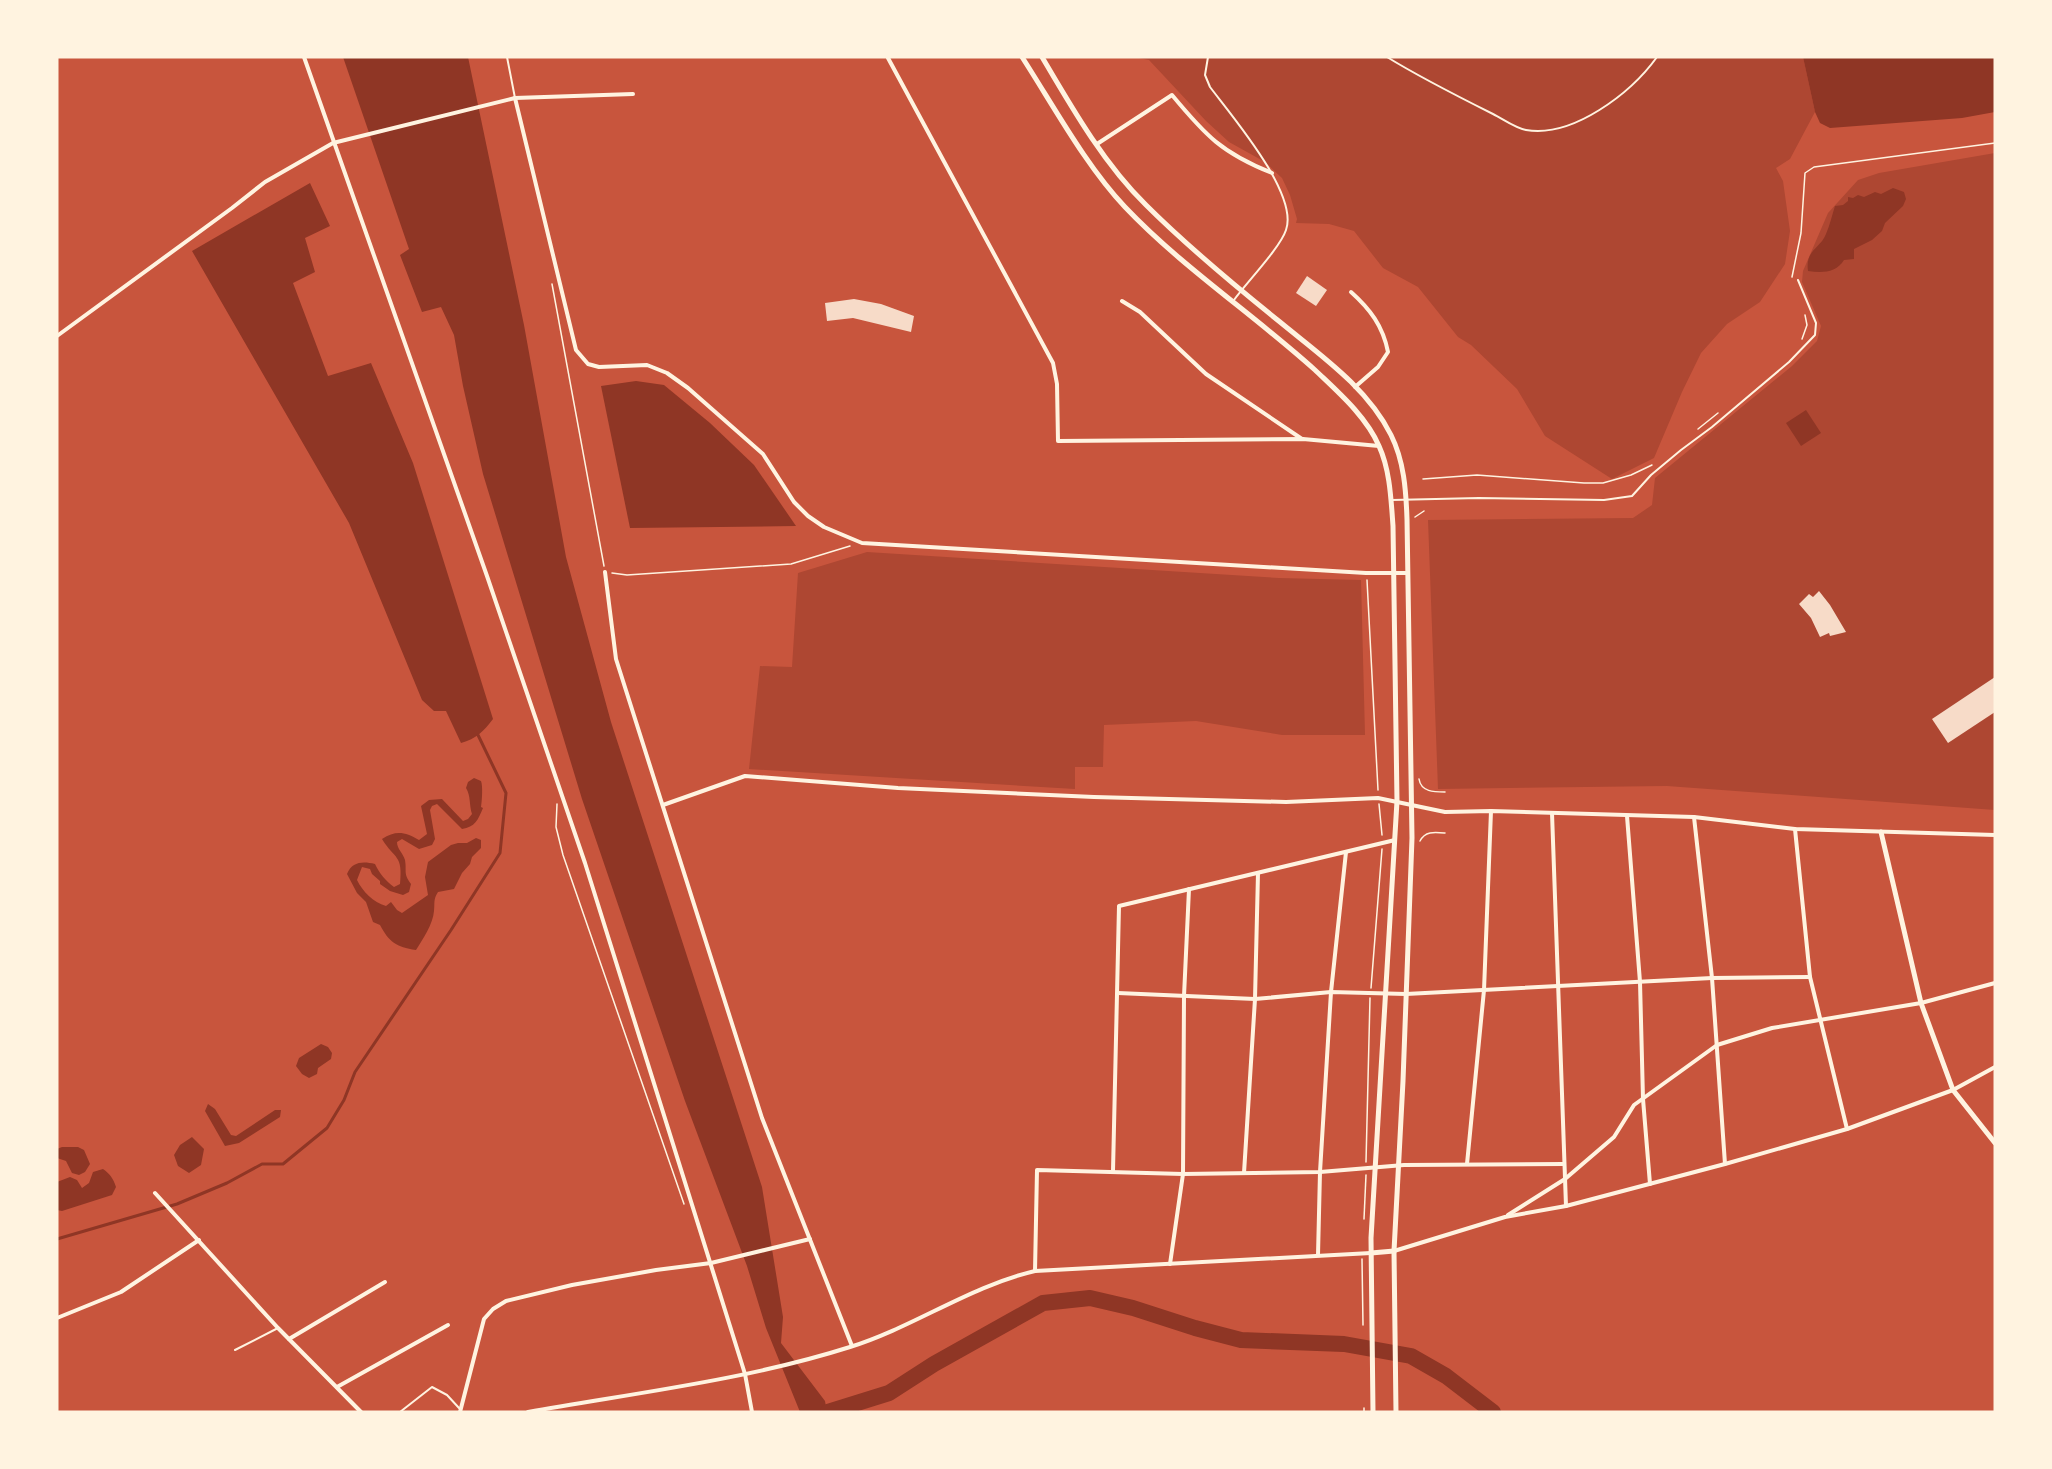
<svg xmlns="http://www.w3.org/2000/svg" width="2052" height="1469" viewBox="0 0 2052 1469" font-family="'Space Grotesk',sans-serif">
<rect width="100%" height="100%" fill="#c8553d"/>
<g fill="#ae4732">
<polygon points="1134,57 1803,57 1815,112 1790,159 1776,168 1783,181 1790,231 1785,264 1760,302 1727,324 1701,353 1682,392 1654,458 1612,479 1545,436 1517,389 1471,345 1458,337 1418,287 1383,268 1354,231 1329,224 1296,223 1297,219 1290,195 1282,178 1265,162 1229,142 1206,121 1149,60"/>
<polygon points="1995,153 1995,810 1667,786 1438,789 1428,520 1633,518 1652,505 1655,478 1792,366 1817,341 1821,326 1802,282 1803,271 1828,213 1858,180 1879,173"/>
<polygon points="867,552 1279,578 1361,580 1365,735 1282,735 1196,721 1104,725 1103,767 1075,767 1075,789 749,769 760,666 792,667 798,573"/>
</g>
<g fill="#8f3625">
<polygon points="343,57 468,57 524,325 566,557 611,722 762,1187 783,1317 781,1343 825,1401 827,1412 800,1412 766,1328 747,1266 685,1101 582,799 483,474 463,386 454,335 441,307 422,312 400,255 409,249"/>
<polygon points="1803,57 1995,57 1995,112 1962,118 1830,128 1820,123 1815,112"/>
<path d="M310,183L330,226L305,238L315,272L293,283L328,376L371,363L413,463L493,719C484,731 476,739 461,743L446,711H434L422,700L349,523L192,251Z"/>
<path d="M1893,188L1904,192L1906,199L1903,206L1885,223L1882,231L1872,240L1854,249V259L1844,260C1836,273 1822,273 1808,271C1805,250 1820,249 1826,234C1830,225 1832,215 1835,206L1843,205L1848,201V197L1853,198L1858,195L1864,197L1875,192L1881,194Z"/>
<polygon points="636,381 664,385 710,423 754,465 796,526 630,528 601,386"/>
<polygon points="1806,410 1821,433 1801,446 1786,423"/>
<path d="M474,778L481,781C483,786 482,801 481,807L483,808C478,820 475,827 462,829L437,804L432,806L430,810L435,839L432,845L419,849L402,839L397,842C397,849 403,853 405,860C407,872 403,873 411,884L409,892L403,895L390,891L380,884V881L372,874L370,869L362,867L357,880C363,892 373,902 386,906L391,902L397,910L402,913L428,895L425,877L428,862L451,845L458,843H467L476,838L481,840V848L472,857L470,864L462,873L454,889L438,892C433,900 435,902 434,911C433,924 423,939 416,950C396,947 389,942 380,925L373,922L366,902L357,893L347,874C352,862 362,861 375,864C379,873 386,881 394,887L400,884C403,854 395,860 382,839C396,830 405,832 419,840L427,834L421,806L429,800L442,799L463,821L468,819L472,814C469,805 471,796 466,788L468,782Z"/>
<polygon points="321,1044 328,1047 332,1053 331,1059 318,1068 317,1074 309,1078 302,1074 296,1066 299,1058"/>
<polygon points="208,1104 215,1109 231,1135 236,1136 275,1110 281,1110 280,1117 239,1143 225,1146 205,1111"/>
<polygon points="192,1137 204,1149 201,1165 189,1173 178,1166 174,1155 180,1145"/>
<polygon points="62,1147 78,1147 84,1150 90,1164 85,1172 79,1175 72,1173 66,1161 57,1158 57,1149"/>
<path d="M103,1169C110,1174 113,1178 116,1187L112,1195L62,1211L57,1210V1182L70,1177L77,1180L82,1188L89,1183L93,1172Z"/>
</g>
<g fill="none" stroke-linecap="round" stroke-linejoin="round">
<polyline stroke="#8f3625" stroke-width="3" points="57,1239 177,1204 227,1183 262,1164 283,1164 327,1128 344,1100 355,1072 451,930 500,853 506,793 478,735"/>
<polyline stroke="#8f3625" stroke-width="16" points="828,1412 889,1393 934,1364 1043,1303 1090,1298 1133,1308 1195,1328 1241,1340 1344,1344 1411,1356 1446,1376 1493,1412"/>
</g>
<g fill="#f7dbc8">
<polygon points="1307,276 1327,290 1316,306 1296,293"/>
<polygon points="854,299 881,304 914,316 911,332 853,318 827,321 825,303"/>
<polygon points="1819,591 1830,605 1846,632 1830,636 1829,633 1820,637 1811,618 1799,604 1809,594 1813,597"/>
<polygon points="1995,677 1995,712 1948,743 1932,719"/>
</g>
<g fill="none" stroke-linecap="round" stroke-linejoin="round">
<g stroke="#fff3e0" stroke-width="1.5">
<polyline points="1792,277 1801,233 1805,173 1814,167 1995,143"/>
<polyline points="552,284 604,566"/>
<polyline points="1802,339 1807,325 1805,315"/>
<polyline points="1698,429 1718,413"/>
<polyline points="1423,479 1477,475 1584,483 1603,483 1631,475 1652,465"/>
<polyline points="1415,517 1424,511"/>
<polyline points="612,573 627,575 791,564 850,546"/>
<polyline points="1367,580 1378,790"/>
<path d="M1419,779C1421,792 1434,792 1445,792"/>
<polyline points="557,804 556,827 563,855 684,1204"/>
<polyline points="1379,804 1382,835"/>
<path d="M1420,841C1425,831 1434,832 1445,833"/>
<polyline points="1371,988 1382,849"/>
<polyline points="1366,1162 1370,998"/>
<polyline points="1364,1219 1366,1175"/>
<polyline points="1362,1259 1363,1325"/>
<polyline points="1364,1412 1364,1408"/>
</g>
<g stroke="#fff3e0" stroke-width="2">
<polyline points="507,57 515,98"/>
<path d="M1208,57L1205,75L1210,87C1231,115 1299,194 1286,230C1280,248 1247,282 1234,300"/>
<path d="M1387,57C1421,78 1457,96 1493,114C1503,119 1515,128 1526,130C1573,138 1631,93 1657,57"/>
<polyline points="1392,500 1479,498 1604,500 1632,496 1651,475 1681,450 1712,427 1789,362 1815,335 1816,323 1798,280"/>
<polyline points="235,1350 278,1328"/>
<polyline points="400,1412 432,1387 447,1395 459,1408"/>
</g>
<g stroke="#fff3e0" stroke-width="4">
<polyline points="304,57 487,576 585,863 745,1374 752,1412"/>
<polyline points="889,57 888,58 1053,363 1057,384 1058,441 1303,439 1379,446"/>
<polyline points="515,98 576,350 588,364 599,367 647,365 667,373 688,388 763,454 794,502 808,516 824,527 862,543 1366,573 1407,573"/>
<path d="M1097,144L1172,95C1206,136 1222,153 1272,173"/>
<path d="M1351,292C1370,309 1383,326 1388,352L1378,367L1355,387"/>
<polyline points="1122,301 1140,312 1206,374 1302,439"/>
<polyline points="57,336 232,208 265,182 333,143 515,98 633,94"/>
<polyline points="605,572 616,659 762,1118 852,1346"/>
<polyline points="663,805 745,776 898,788 1094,797 1286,802 1378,798 1445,812 1491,811 1694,817 1795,829 1995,835"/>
<polyline points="1552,813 1566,1206"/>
<polyline points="1627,816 1640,982 1643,1099 1650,1184"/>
<polyline points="1694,817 1712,978 1725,1164"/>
<polyline points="1795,829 1810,977 1847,1129"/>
<polyline points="1118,993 1255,999 1331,992 1406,994 1712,978 1810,977"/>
<polyline points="1467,1164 1484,990 1491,811"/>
<polyline points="1113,1171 1119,906 1395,840"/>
<polyline points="1244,1173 1255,999 1258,873"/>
<polyline points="155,1193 278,1328 361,1412"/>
<polyline points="1508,1215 1565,1179 1614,1137 1634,1105 1717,1045 1772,1028 1921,1003 1995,983"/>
<polyline points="1394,1251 1505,1217 1566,1206 1725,1164 1847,1129 1953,1090 1995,1067"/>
<polyline points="1318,1255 1320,1172 1331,992 1346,852"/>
<polyline points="1170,1264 1183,1174 1184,996 1189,889"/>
<polyline points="1035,1271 1037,1170 1183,1174 1320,1172 1404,1165 1564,1164"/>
<polyline points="57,1318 121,1292 199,1240"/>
<polyline points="289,1339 385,1282"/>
<polyline points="337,1387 448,1325"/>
<polyline points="460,1412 484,1319 493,1309 506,1301 572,1285 656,1270 711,1263 810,1239"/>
<path d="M528,1412C635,1393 746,1380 850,1347C914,1327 970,1286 1035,1271L1371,1253"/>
</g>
<g stroke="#fff3e0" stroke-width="5">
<polyline points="1881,832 1921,1003 1953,1090 1995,1143"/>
<polyline points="1371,1253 1394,1251"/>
</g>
<g stroke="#fff3e0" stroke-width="5">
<path d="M1022,57C1053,105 1086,166 1125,207C1182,267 1253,314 1315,370C1338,392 1366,416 1379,446C1390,470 1391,499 1393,526L1397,801L1371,1238L1373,1412"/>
<path d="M1042,57C1072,108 1104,164 1146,205C1188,247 1234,285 1280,322C1320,355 1367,387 1391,435C1404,461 1406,490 1407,519L1412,838L1403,1081L1394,1251L1396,1412"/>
</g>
</g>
<rect width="2052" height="1469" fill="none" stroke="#fff3e0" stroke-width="117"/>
</svg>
